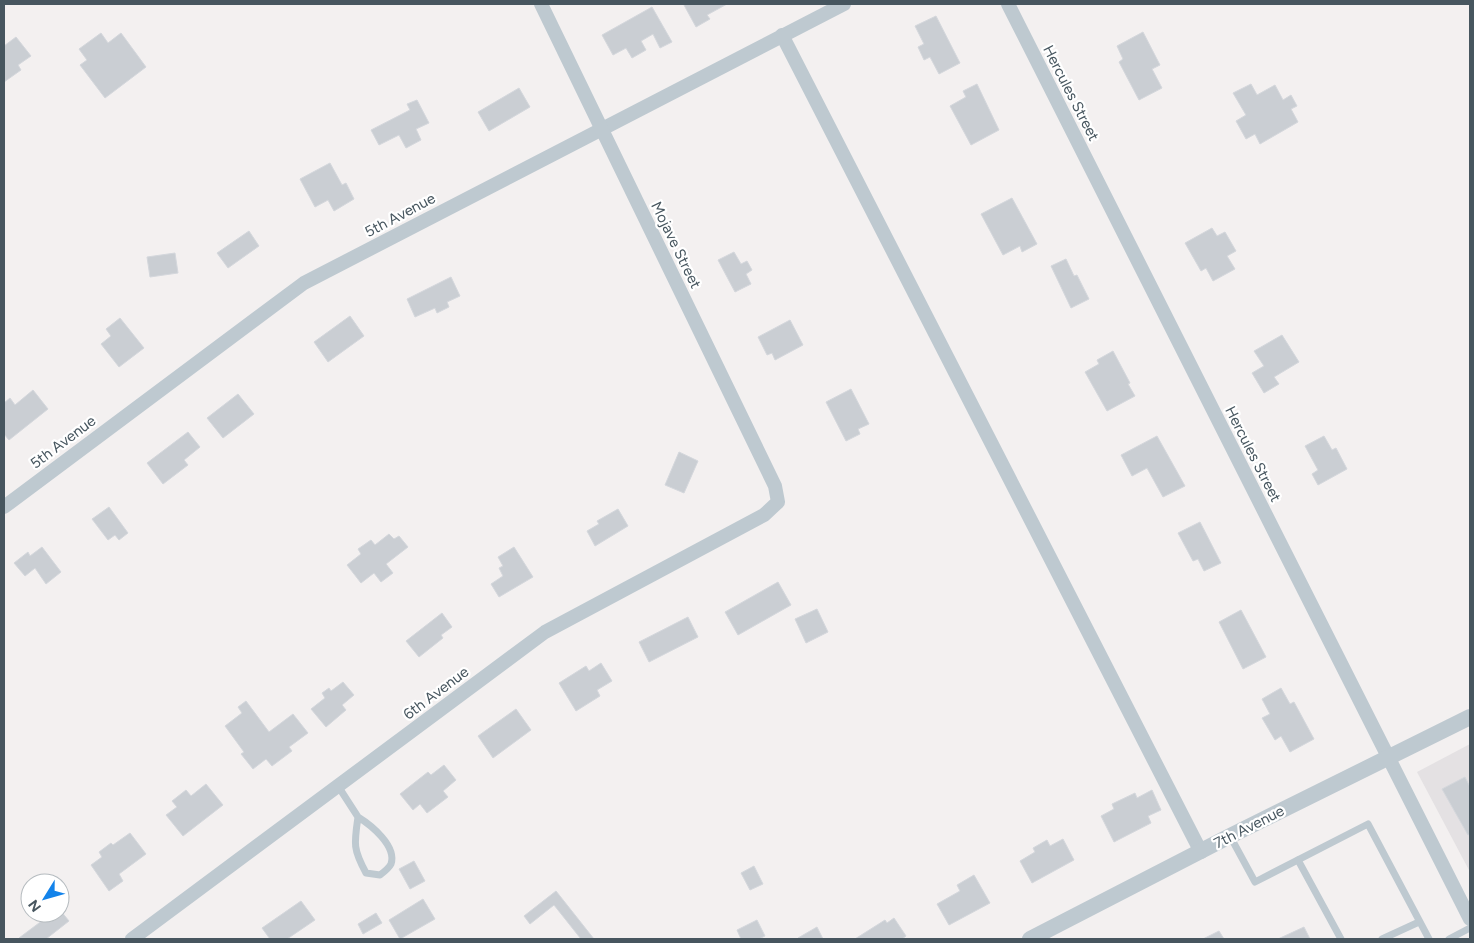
<svg xmlns="http://www.w3.org/2000/svg" width="1474" height="943" viewBox="0 0 1474 943" font-family="Figtree,sans-serif">
<rect width="100%" height="100%" fill="#f3f0f0"/>
<polygon fill="#e4e1e3" points="1470,744 1470,872 1417,772"/>
<g fill="#caced3" stroke="#d4d7dc">
<polygon points="685,4 727,4 707,15 710,19 696,27 684,5"/>
<polygon points="652,7 672,42 660,48 653,34 641,41 646,50 632,58 626,48 613,55 602,35"/>
<polygon points="936,16 960,63 939,74 930,57 924,60 918,47 924,44 915,26"/>
<polygon points="1143,32 1160,65 1152,69 1162,88 1139,100 1119,62 1123,59 1117,46"/>
<polygon points="101,33 108,43 121,33 146,67 105,98 80,65 87,60 79,49"/>
<polygon points="16,37 31,56 18,65 21,70 4,82 4,46"/>
<polygon points="977,84 999,130 971,145 950,106 966,97 963,91"/>
<polygon points="1251,84 1257,95 1275,85 1283,100 1291,95 1297,106 1291,109 1298,122 1260,144 1255,134 1246,139 1236,121 1246,115 1233,93"/>
<polygon points="519,88 530,107 489,131 478,112"/>
<polygon points="417,100 429,123 416,129 421,140 406,148 399,135 379,145 371,130 410,110 407,104"/>
<polygon points="330,163 342,185 346,183 354,199 334,211 328,200 315,207 300,179"/>
<polygon points="1012,198 1037,244 1022,252 1020,246 1003,255 981,214"/>
<polygon points="1212,228 1217,236 1225,232 1236,251 1227,256 1235,269 1213,281 1206,268 1201,271 1185,243"/>
<polygon points="249,231 259,246 228,268 217,253"/>
<polygon points="734,252 741,264 747,261 752,270 746,274 751,284 735,292 718,260"/>
<polygon points="175,253 178,273 150,277 147,257"/>
<polygon points="1066,259 1074,276 1077,275 1089,299 1071,308 1051,266"/>
<polygon points="451,277 460,296 447,302 449,307 437,313 435,308 415,317 407,299"/>
<polygon points="350,316 364,336 328,362 314,342"/>
<polygon points="120,318 144,348 119,367 101,344 111,336 106,329"/>
<polygon points="790,320 803,345 775,360 772,353 767,355 758,337"/>
<polygon points="1282,335 1299,362 1274,377 1279,384 1264,393 1252,373 1264,366 1254,351"/>
<polygon points="1113,351 1130,383 1128,384 1135,396 1107,411 1085,372 1099,364 1097,360"/>
<polygon points="851,389 869,424 858,429 860,434 846,441 826,402"/>
<polygon points="33,390 48,409 9,440 4,434 4,403 10,398 15,405"/>
<polygon points="238,394 254,414 223,438 207,418"/>
<polygon points="188,432 200,447 184,460 188,465 163,484 147,463"/>
<polygon points="1157,436 1185,486 1163,497 1147,468 1132,476 1121,455"/>
<polygon points="1324,436 1332,450 1336,448 1347,469 1318,485 1312,474 1318,470 1305,446"/>
<polygon points="679,452 698,461 684,493 665,485"/>
<polygon points="109,507 128,533 119,540 115,535 108,540 92,519"/>
<polygon points="618,509 628,526 595,546 587,531 599,524 597,521"/>
<polygon points="1200,522 1221,563 1204,571 1198,559 1193,561 1178,533"/>
<polygon points="389,534 394,539 399,536 408,547 386,564 393,573 381,582 374,573 361,583 347,565 361,554 358,549 371,540 375,545"/>
<polygon points="42,547 61,572 46,584 35,568 25,576 14,563 28,552 30,556"/>
<polygon points="514,547 533,577 499,597 491,584 503,576 499,568 503,566 498,557"/>
<polygon points="778,582 791,605 738,635 725,612"/>
<polygon points="817,609 828,632 806,643 795,619"/>
<polygon points="1241,610 1266,657 1243,669 1219,622"/>
<polygon points="442,613 452,627 441,635 443,638 419,657 406,641"/>
<polygon points="688,617 698,637 649,662 639,642"/>
<polygon points="601,663 612,681 597,690 600,696 576,711 559,683 586,666 589,671"/>
<polygon points="343,682 354,695 342,705 346,710 326,727 311,709 325,698 322,693 329,688 331,691"/>
<polygon points="1281,688 1290,704 1294,702 1314,739 1290,752 1281,736 1275,740 1262,718 1270,714 1262,699"/>
<polygon points="246,701 269,732 293,714 308,733 289,747 292,751 272,766 266,759 253,769 241,754 244,752 225,726 242,713 238,707"/>
<polygon points="516,709 531,730 493,758 478,736"/>
<polygon points="444,765 456,780 443,791 448,797 427,813 420,804 413,810 400,794 428,772 431,775"/>
<polygon points="1465,777 1470,787 1470,834 1468,835 1442,789"/>
<polygon points="206,784 223,805 183,836 166,815 177,807 172,801 186,790 191,796"/>
<polygon points="1152,790 1161,810 1148,816 1151,823 1114,842 1101,816 1114,809 1112,804 1135,793 1137,798"/>
<polygon points="130,833 146,854 119,874 123,881 109,891 91,865 102,857 99,852 111,843 113,845"/>
<polygon points="1063,839 1074,860 1032,883 1020,861 1035,852 1033,848 1047,840 1050,846"/>
<polygon points="414,861 425,881 410,889 399,869"/>
<polygon points="754,866 763,884 750,890 741,873"/>
<polygon points="974,875 990,903 949,925 937,904 960,891 957,885"/>
<polygon points="556,891 594,939 581,939 554,905 530,924 524,916"/>
<polygon points="423,899 435,919 400,939 389,920"/>
<polygon points="301,901 315,920 287,939 270,939 262,928"/>
<polygon points="60,910 69,921 46,939 19,938 47,917 44,913 60,913"/>
<polygon points="376,913 382,923 363,934 358,924"/>
<polygon points="894,918 906,936 902,939 855,939 885,920 887,923"/>
<polygon points="757,920 765,936 759,939 741,939 737,930"/>
<polygon points="817,927 823,939 798,939 798,938"/>
<polygon points="1304,927 1310,939 1278,939"/>
<polygon points="1219,931 1224,939 1203,939"/>
</g>
<g fill="none" stroke-linecap="round" stroke-linejoin="round">
<g stroke="#bec9d0" stroke-width="7">
<path d="M338,786L358,817C354,844 353,849 366,873L380,875C384,872 389,868 391,864C397,846 371,825 358,817"/>
<polyline points="1230,836 1255,882 1368,824 1429,939"/>
<polyline points="1298,860 1341,939"/>
<polyline points="1382,939 1419,922"/>
<polyline points="1449,939 1470,928"/>
</g>
<g stroke="#bec9d0" stroke-width="14">
<polyline points="1008,4 1470,919"/>
<polyline points="782,35 1201,852"/>
<polyline points="4,507 304,283 844,4"/>
<polyline points="132,939 545,632 764,515 778,502 775,486 541,4"/>
</g>
<polyline stroke="#bec9d0" stroke-width="16" points="1030,939 1230,836 1470,717"/>
</g>
<g text-anchor="middle" stroke-width="4.5" stroke-linejoin="round" paint-order="stroke">
<g font-size="15" fill="#47565f" stroke="#fff">
<text transform="translate(1071 93) rotate(63)" y="5">Hercules Street</text>
<text transform="translate(400 215) rotate(-28)" y="5">5th Avenue</text>
<text transform="translate(676 245) rotate(64)" y="5">Mojave Street</text>
<text transform="translate(63 442) rotate(-37)" y="5">5th Avenue</text>
<text transform="translate(1253 454) rotate(63)" y="5">Hercules Street</text>
<text transform="translate(436 693) rotate(-37)" y="5">6th Avenue</text>
<text transform="translate(1249 827) rotate(-27)" y="5">7th Avenue</text>
</g>
</g>
<rect width="1474" height="943" fill="none" stroke="#47565f" stroke-width="10"/>
<g transform="translate(45 898) rotate(233)"><circle r="24" fill="#ffffff" stroke="#b5bbbf"/>
<path d="M0-4L9 19L0 12L-9 19Z" fill="#1383ea"/>
<text y="-8" font-size="14" font-weight="bold" text-anchor="middle" fill="#47565f">N</text>
</g>
</svg>
